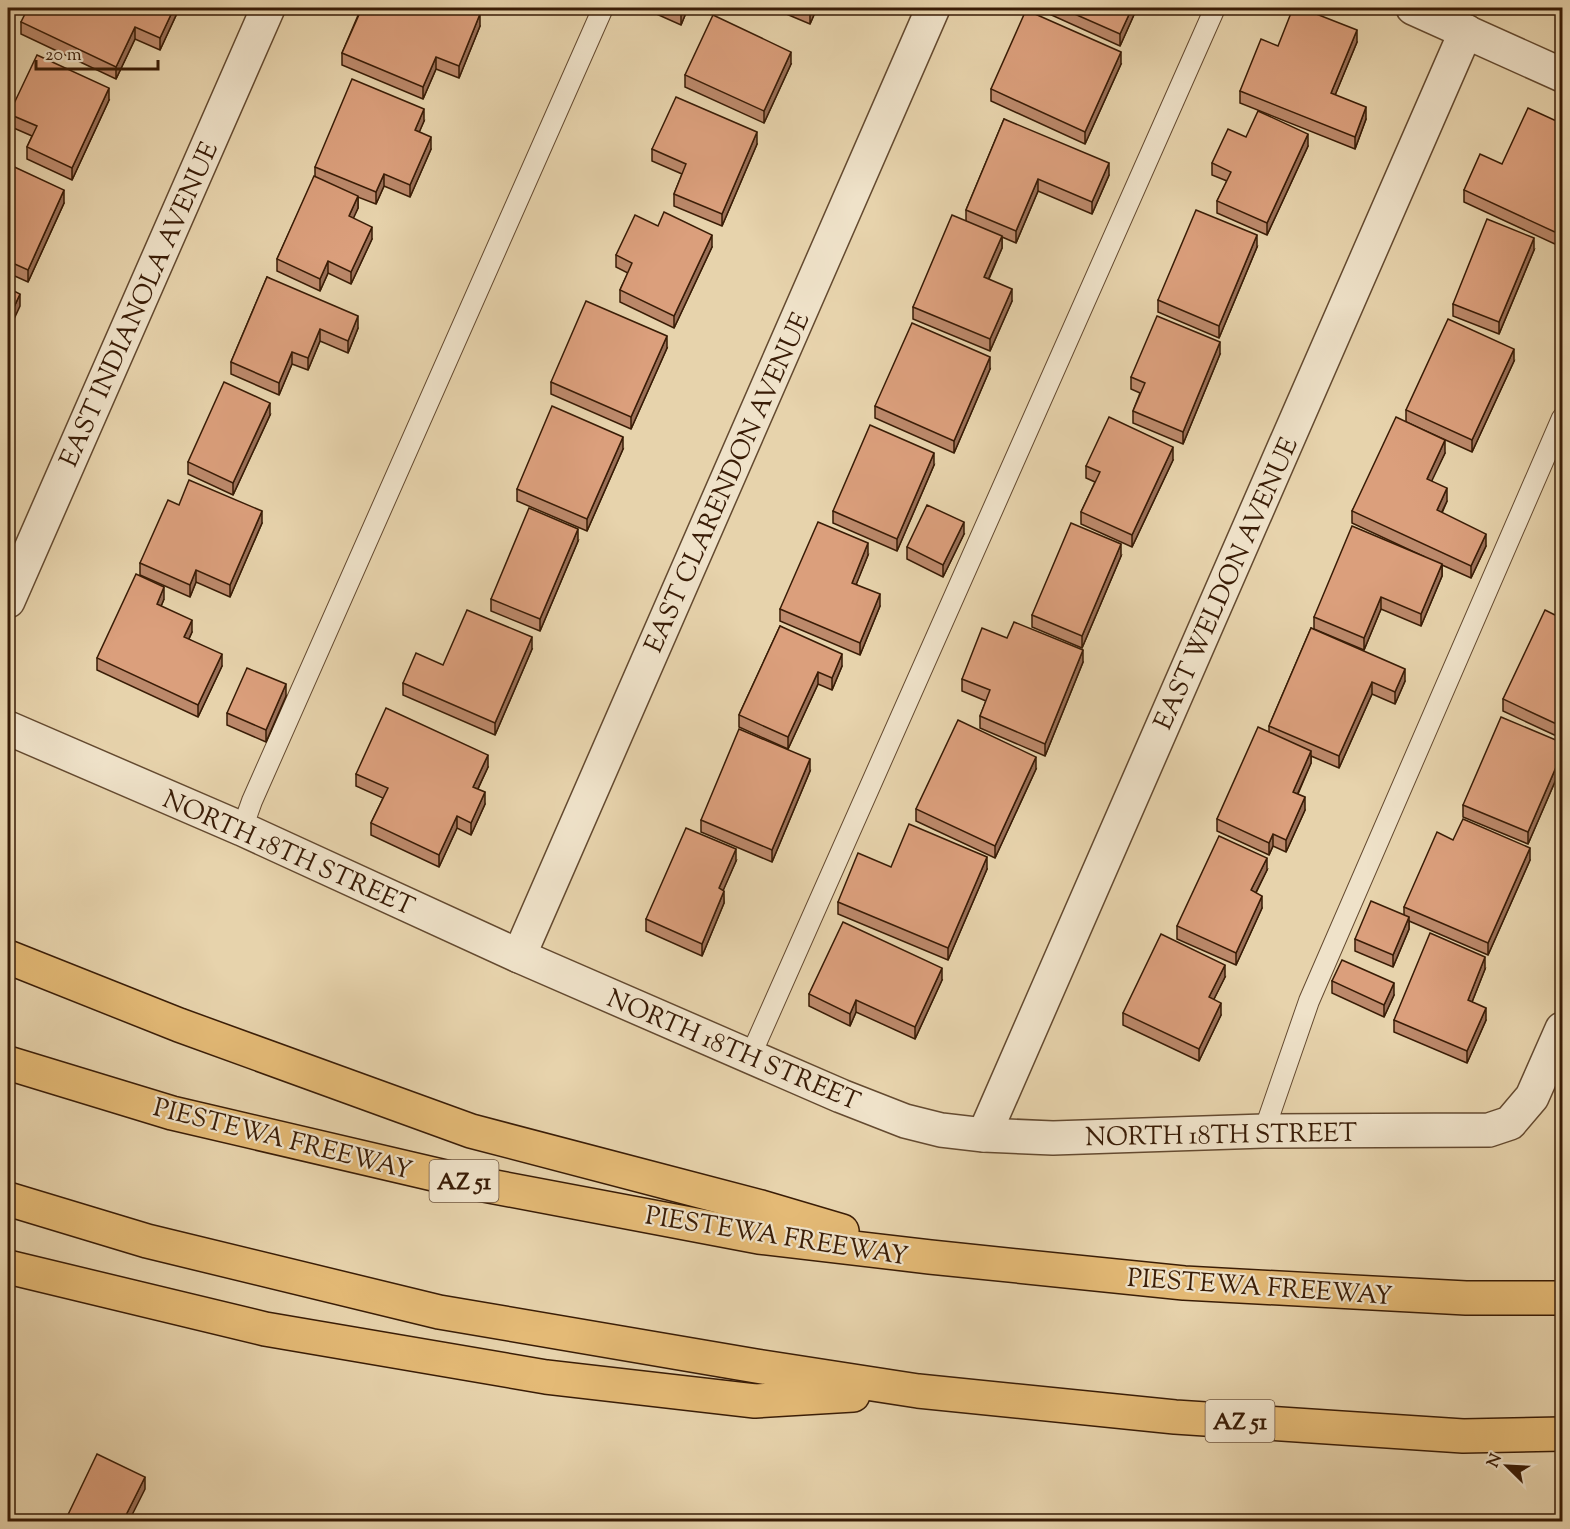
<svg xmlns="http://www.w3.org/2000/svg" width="1570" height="1529" viewBox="0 0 1570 1529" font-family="'Sorts Mill Goudy',serif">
<rect width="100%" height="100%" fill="#e7d3ac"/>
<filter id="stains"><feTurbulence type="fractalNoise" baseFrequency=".00333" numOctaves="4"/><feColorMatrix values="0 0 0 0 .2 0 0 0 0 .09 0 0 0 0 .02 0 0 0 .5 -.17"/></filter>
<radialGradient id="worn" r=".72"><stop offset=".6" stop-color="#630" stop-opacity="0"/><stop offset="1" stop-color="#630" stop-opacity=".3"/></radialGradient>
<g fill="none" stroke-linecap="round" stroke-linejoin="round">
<g stroke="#644a30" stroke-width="22">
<g id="lane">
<polyline points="242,829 252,801 603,8"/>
<polyline points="750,1057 1215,8"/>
<polyline points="1264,1131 1309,1001 1562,418"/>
</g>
</g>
<g stroke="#644a30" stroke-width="36">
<g id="street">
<polyline points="1413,8 1562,75"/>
<polyline points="8,601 268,8"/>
<polyline points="8,728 242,829 519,956 841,1096 905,1121 941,1130 984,1135 1053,1138 1264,1131 1489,1130 1510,1123 1532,1097 1562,1029"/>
<polyline points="519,956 933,8"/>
<polyline points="984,1135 1466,31"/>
</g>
</g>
<g stroke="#391c06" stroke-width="36">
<g id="highway">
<polyline points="8,957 179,1025 471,1131 761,1207 842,1231"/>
<polyline points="8,1063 172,1113 463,1181 759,1237 930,1257 1184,1283 1466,1298 1562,1298"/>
<polyline points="8,1199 147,1241 439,1312 756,1366 918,1391 1175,1417 1463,1436 1562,1434"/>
<polyline points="8,1267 265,1329 546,1377 755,1401 853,1395"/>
</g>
</g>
<use href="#lane" stroke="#efe2c9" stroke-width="20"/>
<use href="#street" stroke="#efe2c9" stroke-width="33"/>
<use href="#highway" stroke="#e4ba76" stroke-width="33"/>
</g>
<g fill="#bc896b" stroke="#391c06" stroke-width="1.5">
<polygon points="178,8 178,11 160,50 135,39 116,79 21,34 21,22"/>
<polygon points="357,8 465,8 480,26 459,78 436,69 423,99 342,65 342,53 359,13 357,13"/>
<polygon points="643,8 688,8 681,25"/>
<polygon points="772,8 817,8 810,24"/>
<polygon points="1047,8 1137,8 1120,46 1047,13"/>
<polygon points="1357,42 1335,95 1366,119 1355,149 1240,103 1240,91 1278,46"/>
<polygon points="791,64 764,123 685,87 685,75"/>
<polygon points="1121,64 1085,144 991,101 991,89"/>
<polygon points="109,100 72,180 27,159 27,147 32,136 9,126 9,114"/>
<polygon points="1004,119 1109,175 1092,214 1038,191 1016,243 1002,237 1002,248 989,279 1012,301 990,351 913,319 913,307 966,221 966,210"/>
<polygon points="424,121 419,132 431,149 410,197 384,186 376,204 358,197 358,208 353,218 372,239 351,284 328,273 320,291 277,271 277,259 315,176 315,167"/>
<polygon points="1563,124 1563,233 1557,245 1464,202 1464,190"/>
<polygon points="1246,137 1308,146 1267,235 1217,213 1217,201 1227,181 1212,175 1212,163"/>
<polygon points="757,144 722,226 674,206 674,194 682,174 652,161 652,149"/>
<polygon points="8,164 64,203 28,282 8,273"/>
<polygon points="658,226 712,247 674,328 620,302 620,290 628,273 616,267 616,255"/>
<polygon points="1257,247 1219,338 1158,312 1158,300"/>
<polygon points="1534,250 1499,334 1453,316 1453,304"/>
<polygon points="267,277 358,328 348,353 320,341 308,370 292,364 279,395 231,374 231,362"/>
<polygon points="667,348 631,429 551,394 551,382"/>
<polygon points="1220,354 1183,444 1133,423 1133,411 1140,393 1131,389 1131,377"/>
<polygon points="1514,361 1472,452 1406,422 1445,453 1431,481 1447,501 1442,513 1486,546 1471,578 1442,565 1442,576 1421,626 1381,609 1364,650 1314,629 1314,617 1423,556 1352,523 1352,511 1406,422 1406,410"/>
<polygon points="990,369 954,453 875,418 875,406"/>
<polygon points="270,415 233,495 188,474 188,462"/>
<polygon points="623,449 587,531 517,501 517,489"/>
<polygon points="1173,460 1132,547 1081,524 1081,512 1095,482 1086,478 1086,466"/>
<polygon points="934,465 897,551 833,523 833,511"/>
<polygon points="179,505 262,523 230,597 196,582 190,597 140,575 140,563"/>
<polygon points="964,534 943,577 907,559 907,547"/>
<polygon points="578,541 540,631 491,611 491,599"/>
<polygon points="868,555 856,584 880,606 860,655 780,621 780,609"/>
<polygon points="1121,556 1082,648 1032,627 1032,615"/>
<polygon points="164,599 161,606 192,632 189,639 222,666 198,717 97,670 97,658"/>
<polygon points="1563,619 1563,739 1503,711 1503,699"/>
<polygon points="780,626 842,666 832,690 818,684 788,749 739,727 739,715"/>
<polygon points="1311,628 1405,681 1395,704 1372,694 1339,768 1311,756 1311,763 1298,794 1305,810 1286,852 1273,846 1269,855 1217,831 1217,819 1269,733 1269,726"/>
<polygon points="1007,638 1083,662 1045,756 980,728 980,716 986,701 962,691 962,679"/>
<polygon points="532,649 495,735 403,695 403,683 443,665"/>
<polygon points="286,696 266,742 227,725 227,713"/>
<polygon points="1563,743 1563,763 1528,844 1463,817 1463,805"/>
<polygon points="488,767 478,789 485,804 471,835 457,828 439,867 371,835 371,823 383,798 356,786 356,774"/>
<polygon points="1036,769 995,858 916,821 916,809"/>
<polygon points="810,771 772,862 701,832 701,820"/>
<polygon points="1453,840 1530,860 1488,955 1409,921 1409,929 1393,967 1355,951 1355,939 1404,915 1404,907"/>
<polygon points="736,861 723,890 724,903 702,956 646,931 646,919"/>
<polygon points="891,867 987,869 948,960 838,914 838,902"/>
<polygon points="1267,870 1256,893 1262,908 1236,965 1177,939 1177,926"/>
<polygon points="1485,969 1472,1002 1486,1020 1467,1063 1394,1032 1394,1020"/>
<polygon points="1225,977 1214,999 1221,1015 1199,1061 1123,1025 1123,1013"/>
<polygon points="942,980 915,1039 856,1012 850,1026 809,1006 809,994"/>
<polygon points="1332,981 1394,995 1384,1017 1332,993"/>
</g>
<g fill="#996f57" stroke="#391c06" stroke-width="1.5">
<polygon points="174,8 178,8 178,11 160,50 160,38"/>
<polygon points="683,8 688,8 681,25 681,13"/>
<polygon points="812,8 817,8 810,24 810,12"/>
<polygon points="1132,8 1137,8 1120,46 1120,34"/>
<polygon points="480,14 480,26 459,78 459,66"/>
<polygon points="135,27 135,39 116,79 116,67"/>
<polygon points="1357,30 1357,42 1331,105 1331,93"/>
<polygon points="791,52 791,64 764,123 764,111"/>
<polygon points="1121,52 1121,64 1085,144 1085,132"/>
<polygon points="436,57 436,69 423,99 423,87"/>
<polygon points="109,88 109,100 72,180 72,168"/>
<polygon points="1366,107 1366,119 1355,149 1355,137"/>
<polygon points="424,109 424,121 415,142 415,130"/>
<polygon points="757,132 757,144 722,226 722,214"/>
<polygon points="1308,134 1308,146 1267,235 1267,223"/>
<polygon points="431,137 431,149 410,197 410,185"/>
<polygon points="1109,163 1109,175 1092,214 1092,202"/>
<polygon points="384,174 384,186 376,204 376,192"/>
<polygon points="1038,179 1038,191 1016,243 1016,231"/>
<polygon points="64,190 64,203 28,282 28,270"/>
<polygon points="358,196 358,208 349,228 349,216"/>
<polygon points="1563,221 1563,233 1557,245 1557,233"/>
<polygon points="372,227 372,239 351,284 351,272"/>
<polygon points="712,235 712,247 674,328 674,316"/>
<polygon points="1257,235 1257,247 1219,338 1219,326"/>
<polygon points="1002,236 1002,248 984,289 984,277"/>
<polygon points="1534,238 1534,250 1499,334 1499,322"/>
<polygon points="328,261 328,273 320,291 320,279"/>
<polygon points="1012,289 1012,301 990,351 990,339"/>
<polygon points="20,294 20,306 8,332 8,320"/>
<polygon points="358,316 358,328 348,353 348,341"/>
<polygon points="320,329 320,341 308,370 308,358"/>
<polygon points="667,336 667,348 631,429 631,417"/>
<polygon points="1220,342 1220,354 1183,444 1183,432"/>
<polygon points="1514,349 1514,361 1472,452 1472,440"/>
<polygon points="292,352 292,364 279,395 279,383"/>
<polygon points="990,357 990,369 954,453 954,441"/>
<polygon points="270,403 270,415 233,495 233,483"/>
<polygon points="623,437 623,449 587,531 587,519"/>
<polygon points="1445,440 1445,453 1427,491 1427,479"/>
<polygon points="1173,447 1173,460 1132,547 1132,535"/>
<polygon points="934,453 934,465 897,551 897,539"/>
<polygon points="1447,488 1447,501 1437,522 1437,510"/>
<polygon points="262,511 262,523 230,597 230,585"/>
<polygon points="964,522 964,534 943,577 943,565"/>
<polygon points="578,529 578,541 540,631 540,619"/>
<polygon points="1486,534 1486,546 1471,578 1471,566"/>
<polygon points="868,543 868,555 852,595 852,583"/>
<polygon points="1121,544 1121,556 1082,648 1082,636"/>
<polygon points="1442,564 1442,576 1421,626 1421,614"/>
<polygon points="196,570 196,582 190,597 190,585"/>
<polygon points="164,587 164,599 157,616 157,604"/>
<polygon points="880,594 880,606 860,655 860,643"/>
<polygon points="1381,597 1381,609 1364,650 1364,638"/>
<polygon points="192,620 192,632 184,649 184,637"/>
<polygon points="532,637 532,649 495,735 495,723"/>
<polygon points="1083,650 1083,662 1045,756 1045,744"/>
<polygon points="222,654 222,666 198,717 198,705"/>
<polygon points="842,654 842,666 832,690 832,678"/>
<polygon points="1405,669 1405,681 1395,704 1395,692"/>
<polygon points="818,672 818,684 788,749 788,737"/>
<polygon points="1372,682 1372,694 1339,768 1339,756"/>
<polygon points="286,684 286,696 266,742 266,730"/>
<polygon points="1311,751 1311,763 1293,804 1293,792"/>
<polygon points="1563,751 1563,763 1528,844 1528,832"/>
<polygon points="488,755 488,767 473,799 473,787"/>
<polygon points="1036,757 1036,769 995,858 995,846"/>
<polygon points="810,759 810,771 772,862 772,850"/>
<polygon points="485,792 485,804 471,835 471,823"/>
<polygon points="1305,797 1305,810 1286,852 1286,840"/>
<polygon points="457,816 457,828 439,867 439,855"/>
<polygon points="1273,834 1273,846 1269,855 1269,843"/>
<polygon points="1530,848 1530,860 1488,955 1488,943"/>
<polygon points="736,849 736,861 719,900 719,888"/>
<polygon points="987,857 987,869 948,960 948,948"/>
<polygon points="1267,858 1267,870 1251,902 1251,890"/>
<polygon points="724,891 724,903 702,956 702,944"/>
<polygon points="1262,896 1262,908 1236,965 1236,953"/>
<polygon points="1409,917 1409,929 1393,967 1393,955"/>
<polygon points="1485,957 1485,969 1468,1012 1468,1000"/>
<polygon points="1225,965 1225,977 1209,1009 1209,997"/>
<polygon points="942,968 942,980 915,1039 915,1027"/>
<polygon points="1394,983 1394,995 1384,1017 1384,1005"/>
<polygon points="856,1000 856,1012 850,1026 850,1014"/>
<polygon points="1221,1003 1221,1015 1199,1061 1199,1049"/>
<polygon points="1486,1008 1486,1020 1467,1063 1467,1051"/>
<polygon points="145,1477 145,1489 129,1521 123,1521"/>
</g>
<g fill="#db9f7c" stroke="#391c06" stroke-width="1.5">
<polygon points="28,8 174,8 160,38 135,27 116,67 21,22"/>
<polygon points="362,8 465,8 480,14 459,66 436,57 423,87 342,53"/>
<polygon points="669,8 683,8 681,13"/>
<polygon points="800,8 812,8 810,12"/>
<polygon points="1061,8 1132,8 1120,34"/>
<polygon points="1293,8 1301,8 1357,30 1331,93 1366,107 1355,137 1240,91 1261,39 1278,46"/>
<polygon points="1026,10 1121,52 1085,132 991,89"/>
<polygon points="713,15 791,52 764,111 685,75"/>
<polygon points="37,55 109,88 72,168 27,147 37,126 9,114"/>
<polygon points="352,79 424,109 415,130 431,137 410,185 384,174 376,192 315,167"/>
<polygon points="676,97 757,132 722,214 674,194 686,164 652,149"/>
<polygon points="1528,108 1563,124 1563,221 1557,233 1464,190 1480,154 1502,164"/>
<polygon points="1258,111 1308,134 1267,223 1217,201 1231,172 1212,163 1228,129 1246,137"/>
<polygon points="1004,119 1109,163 1092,202 1038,179 1016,231 966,210"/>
<polygon points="8,164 64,190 28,270 8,261"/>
<polygon points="314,176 358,196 349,216 372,227 351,272 328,261 320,279 277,259"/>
<polygon points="1196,210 1257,235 1219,326 1158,300"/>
<polygon points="664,212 712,235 674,316 620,290 632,263 616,255 635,215 658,226"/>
<polygon points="952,215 1002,236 984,277 1012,289 990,339 913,307"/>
<polygon points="1487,219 1534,238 1499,322 1453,304"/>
<polygon points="267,277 358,316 348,341 320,329 308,358 292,352 279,383 231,362"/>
<polygon points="8,288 20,294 8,320"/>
<polygon points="586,301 667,336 631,417 551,382"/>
<polygon points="1157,316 1220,342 1183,432 1133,411 1145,383 1131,377"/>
<polygon points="1448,319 1514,349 1472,440 1406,410"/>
<polygon points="912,323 990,357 954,441 875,406"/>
<polygon points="224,382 270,403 233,483 188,462"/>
<polygon points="552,406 623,437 587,519 517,489"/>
<polygon points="1109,417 1173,447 1132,535 1081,512 1100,472 1086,466"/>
<polygon points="1396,417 1445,440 1427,479 1447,488 1437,510 1486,534 1471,566 1352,511"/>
<polygon points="870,425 934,453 897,539 833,511"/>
<polygon points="189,480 262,511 230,585 196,570 190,585 140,563 168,500 179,505"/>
<polygon points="927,505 964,522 943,565 907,547"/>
<polygon points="529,508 578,529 540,619 491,599"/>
<polygon points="818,522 868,543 852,583 880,594 860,643 780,609"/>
<polygon points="1071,523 1121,544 1082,636 1032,615"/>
<polygon points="1352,526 1442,564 1421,614 1381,597 1364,638 1314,617"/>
<polygon points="136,574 164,587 157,604 192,620 184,637 222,654 198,705 97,658"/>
<polygon points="467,610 532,637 495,723 403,683 416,653 443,665"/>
<polygon points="1545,610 1563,619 1563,727 1503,699"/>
<polygon points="1014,622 1083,650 1045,744 980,716 990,690 962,679 982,628 1007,638"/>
<polygon points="780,626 842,654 832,678 818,672 788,737 739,715"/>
<polygon points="1311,628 1405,669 1395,692 1372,682 1339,756 1269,726"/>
<polygon points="247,668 286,684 266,730 227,713"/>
<polygon points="386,708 488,755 473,787 485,792 471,823 457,816 439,855 371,823 388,788 356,774"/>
<polygon points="1501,717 1563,743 1563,751 1528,832 1463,805"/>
<polygon points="958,720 1036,757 995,846 916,809"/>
<polygon points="1258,727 1311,751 1293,792 1305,797 1286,840 1273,834 1269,843 1217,819"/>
<polygon points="739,729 810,759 772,850 701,820"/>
<polygon points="1463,819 1530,848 1488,943 1404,907 1437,832 1453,840"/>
<polygon points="909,824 987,857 948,948 838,902 858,853 891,867"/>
<polygon points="686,828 736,849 719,888 724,891 702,944 646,919"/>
<polygon points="1219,836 1267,858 1251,890 1262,896 1236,953 1177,926"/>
<polygon points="1371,901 1409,917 1393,955 1355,939"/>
<polygon points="843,922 942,968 915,1027 856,1000 850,1014 809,994"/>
<polygon points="1430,933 1485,957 1468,1000 1486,1008 1467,1051 1394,1020"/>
<polygon points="1161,934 1225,965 1209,997 1221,1003 1199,1049 1123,1013"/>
<polygon points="1342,960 1394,983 1384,1005 1332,981"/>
<polygon points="97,1454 145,1477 123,1521 65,1521"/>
</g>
<g text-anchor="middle" stroke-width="4.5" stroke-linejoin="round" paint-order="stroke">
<g fill="#efe2c9" stroke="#705740" stroke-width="1.5">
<rect x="429.5" y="1160" width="69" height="42" rx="4.5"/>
<rect x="1205.5" y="1400" width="69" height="42" rx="4.5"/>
</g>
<g font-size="24" font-weight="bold" fill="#391c06">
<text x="464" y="1189">AZ 51</text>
<text x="1240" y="1429">AZ 51</text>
</g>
<g font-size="26" fill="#391c06" stroke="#efe2c9">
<text transform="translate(138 304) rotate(-66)" y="9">EAST INDIANOLA AVENUE</text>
<text transform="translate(726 482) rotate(-66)" y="9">EAST CLARENDON AVENUE</text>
<text transform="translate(1225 583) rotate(-66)" y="9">EAST WELDON AVENUE</text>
<text transform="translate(289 852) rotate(24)" y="9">NORTH 18TH STREET</text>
<text transform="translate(734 1049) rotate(23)" y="9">NORTH 18TH STREET</text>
<text transform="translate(1221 1134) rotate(-1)" y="9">NORTH 18TH STREET</text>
<text transform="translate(283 1138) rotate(14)" y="9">PIESTEWA FREEWAY</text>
<text transform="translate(777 1235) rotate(9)" y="9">PIESTEWA FREEWAY</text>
<text transform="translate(1260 1286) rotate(4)" y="9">PIESTEWA FREEWAY</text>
</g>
</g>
<rect width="1570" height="1529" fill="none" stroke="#e7d3ac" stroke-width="30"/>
<rect x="9" y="9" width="1552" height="1511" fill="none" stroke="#391c06" stroke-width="3"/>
<rect x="15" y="15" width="1540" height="1499" fill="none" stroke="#391c06" stroke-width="1.5"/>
<g transform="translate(1507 1466) rotate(294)" stroke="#efe2c9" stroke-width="4.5" paint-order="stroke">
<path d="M0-4.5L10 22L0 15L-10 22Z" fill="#391c06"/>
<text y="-9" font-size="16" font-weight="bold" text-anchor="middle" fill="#391c06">N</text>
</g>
<path d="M36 60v9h122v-9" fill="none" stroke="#391c06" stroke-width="3"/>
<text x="45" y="60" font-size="18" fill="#391c06" stroke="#efe2c9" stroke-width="4.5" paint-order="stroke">20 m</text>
<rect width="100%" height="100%" filter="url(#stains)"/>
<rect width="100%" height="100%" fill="url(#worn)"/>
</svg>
